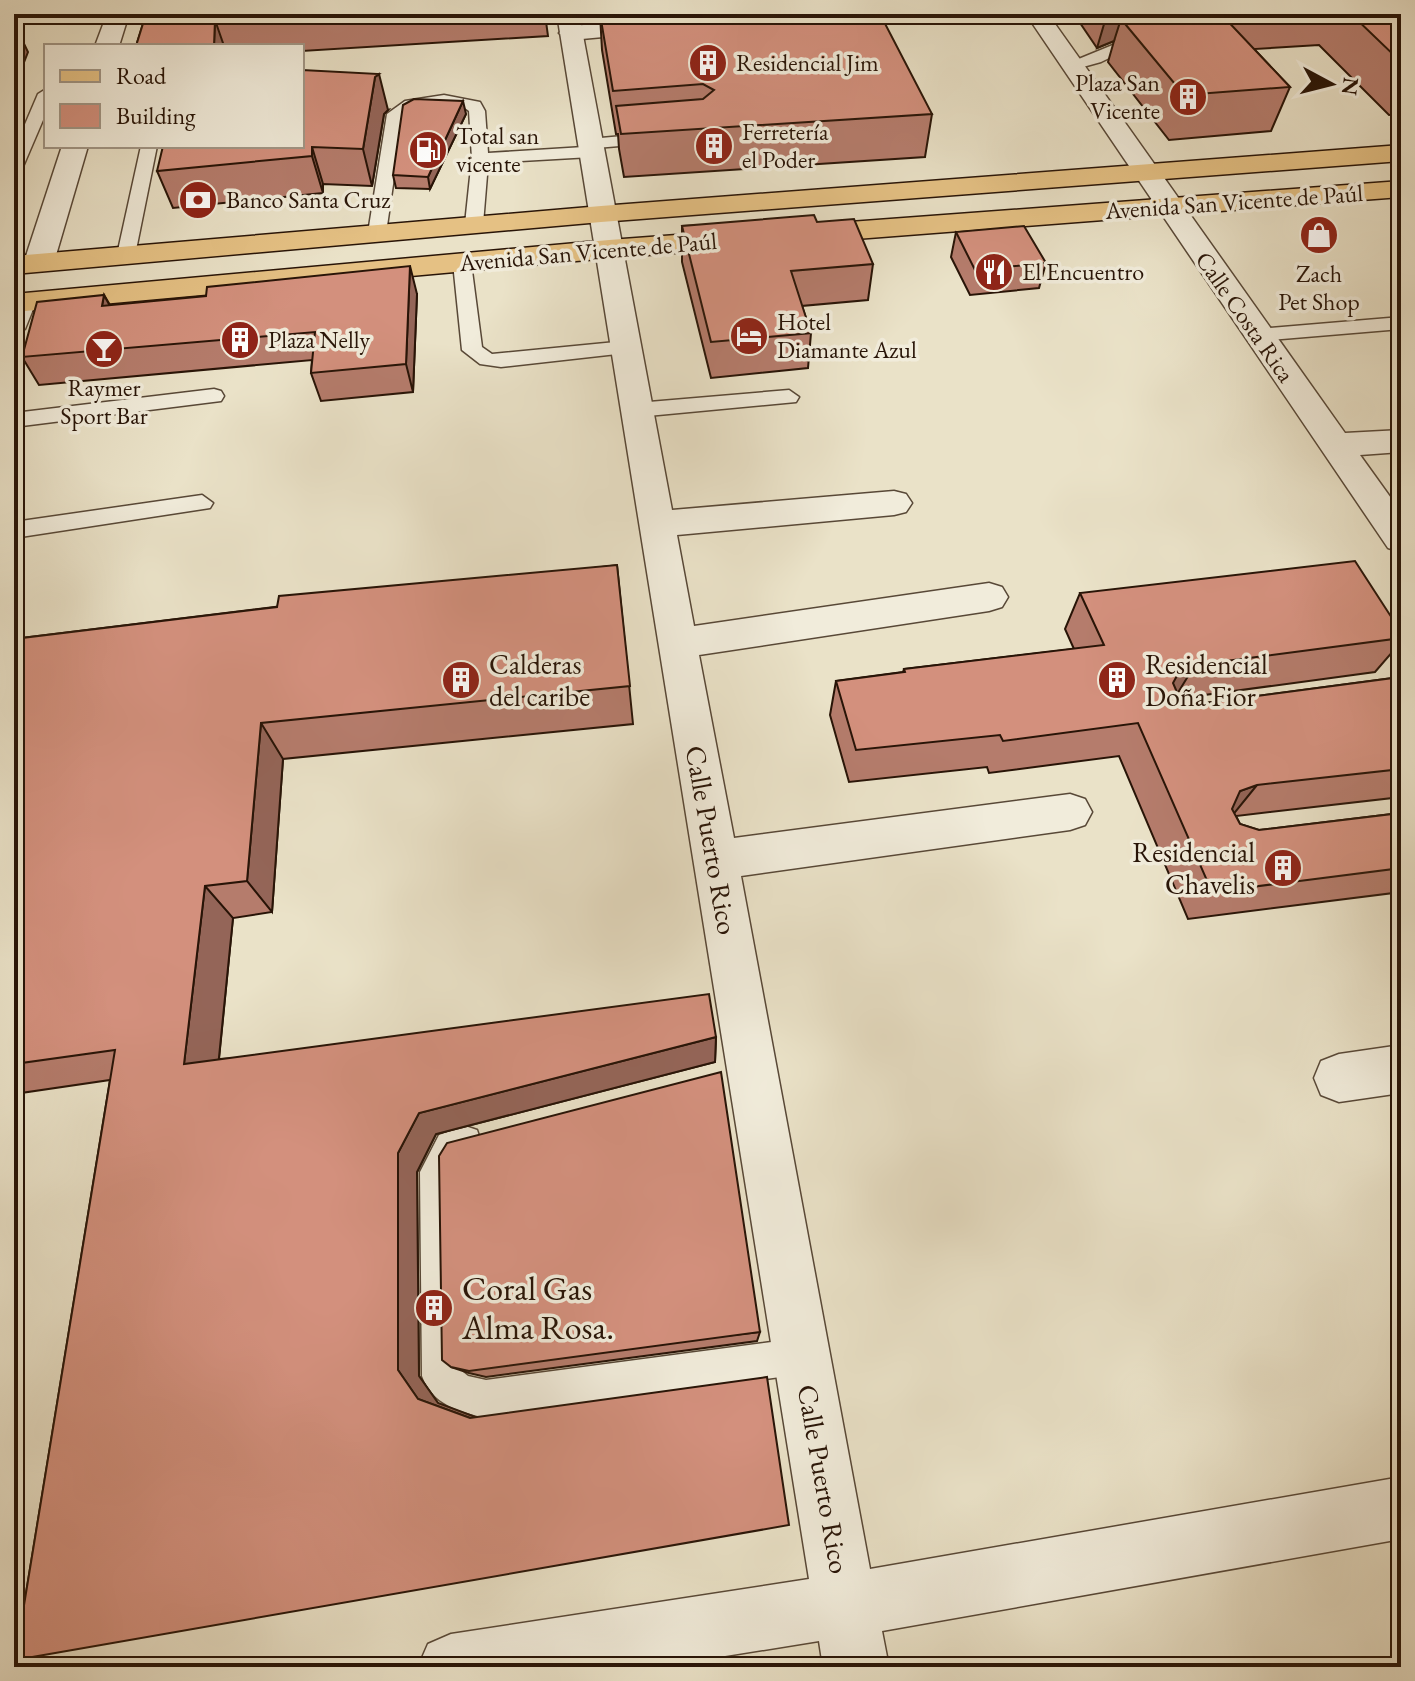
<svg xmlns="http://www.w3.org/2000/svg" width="1415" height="1681" viewBox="0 0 1415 1681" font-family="'EB Garamond',serif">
<rect width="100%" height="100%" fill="#eae2c8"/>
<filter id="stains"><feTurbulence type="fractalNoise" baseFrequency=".0025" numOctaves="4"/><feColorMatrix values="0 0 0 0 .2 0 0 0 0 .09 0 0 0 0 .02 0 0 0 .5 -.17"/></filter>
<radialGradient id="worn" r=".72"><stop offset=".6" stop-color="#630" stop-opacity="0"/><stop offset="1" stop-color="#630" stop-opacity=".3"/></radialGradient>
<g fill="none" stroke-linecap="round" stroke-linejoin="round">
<g stroke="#584837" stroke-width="3">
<g id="service">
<polygon points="1142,33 1154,36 1101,62 1072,70 1064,65"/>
<polygon points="46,89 46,113 22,169 14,174 14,150 38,94"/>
<path d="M444,95L480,102L485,111L488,153L584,147V140L590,139L655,133L663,138L655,143L596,148L599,152L591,157L488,163L483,224L474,229L465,224L472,158L469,111C453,98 419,103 403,115L386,233L377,238L371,237L368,233L387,114L405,101Z"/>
<polygon points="141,146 157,146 135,255 126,261 117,255"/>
<polygon points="462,257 471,263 482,347 492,354 626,341 636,347 626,353 501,367 480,364 462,350 453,263"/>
<polygon points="1401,317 1401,329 1259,341 1249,335 1259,329"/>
<polygon points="214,389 221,391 224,396 221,401 14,427 14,413"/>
<polygon points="789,390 799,397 796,402 637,417 627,410 637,403"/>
<polygon points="202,495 213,503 210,508 14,538 14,522"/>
<path d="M465,1126L477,1130L481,1142L477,1154L462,1159L454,1175L458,1368L468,1376L486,1380L802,1338L815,1343L820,1356L815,1369L802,1374L486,1418C458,1411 433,1405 422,1376L420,1172L439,1135Z"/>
</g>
</g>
<g stroke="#584837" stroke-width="3">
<g id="minor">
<polygon points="107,14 129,14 119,46 95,46"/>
<polygon points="1026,14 1048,14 1345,433 1401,430 1401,452 1360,455 1401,512 1401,552 1388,548"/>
<polygon points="660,19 668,21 671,26 668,31 571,40 559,33 571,26"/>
<polygon points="62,146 88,146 54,262 49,268 29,268 24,262"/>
<polygon points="609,240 619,243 623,249 672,510 894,491 906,494 912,503 906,512 894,515 677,535 694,626 989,583 1002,587 1008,597 1002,607 989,611 699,655 734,838 1070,794 1085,799 1092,812 1085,825 1070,830 741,876 870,1569 1401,1477 1401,1539 882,1631 889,1667 823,1667 819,1641 657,1667 418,1667 428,1644 451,1634 809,1579 595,249 599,243"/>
<polygon points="21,293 32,296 36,302 25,329 14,332 14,295"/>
<polygon points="1401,1045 1401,1093 1339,1102 1321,1095 1314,1078 1321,1061 1339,1054"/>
</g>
</g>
<g stroke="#584837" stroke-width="3">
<polygon id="tertiary" points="557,14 579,14 623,249 619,255 599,255 595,249"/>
</g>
<g stroke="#281407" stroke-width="3">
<g id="primary">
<polygon points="1401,145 1401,161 601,222 14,274 14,256 601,206"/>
<polygon points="1401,181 1401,197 609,258 14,312 14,294 609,240"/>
</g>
</g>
<use href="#service" fill="#f1ecdb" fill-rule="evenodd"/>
<use href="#minor" fill="#f1ecdb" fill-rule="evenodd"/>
<use href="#tertiary" fill="#f1ecdb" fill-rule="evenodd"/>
<use href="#primary" fill="#e5c184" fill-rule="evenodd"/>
</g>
<g fill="#b57c6c" stroke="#281407" stroke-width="2">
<polygon points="146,14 545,14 548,36 302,51 302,46 136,46"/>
<polygon points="600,14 932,114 925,157 624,177 619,149 618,134 616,134 602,50"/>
<polygon points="1074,14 1401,14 1401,114 1389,115 1319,45 1254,49 1290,87 1271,131 1169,140 1108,62 1114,41 1097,48"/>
<polygon points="388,110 384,114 372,186 323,184 323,193 173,208 157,171"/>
<polygon points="466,114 430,189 396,188 393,175"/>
<polygon points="817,222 873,264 868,300 802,306 811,333 808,368 711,378 682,262 682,226"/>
<polygon points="956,232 1046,263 1039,288 970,295 951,257"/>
<polygon points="417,294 413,392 321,401 311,373 312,360 39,385 22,357 104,295 110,305"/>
<polygon points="617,565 633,724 283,759 272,912 233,918 219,1059 716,1037 715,1062 436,1134 417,1172 419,1376 438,1403 15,1660 110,1080 14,1094 14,639"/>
<polygon points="1080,593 1401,632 1401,642 1375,672 1182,698 1197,704 1401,677 1401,797 1236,816 1240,824 1259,830 1401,813 1401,892 1188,919 1119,756 989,773 987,767 849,782 830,715 836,681 903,672 904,669 1074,649 1065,629"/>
<polygon points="760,1332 757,1341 486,1377 469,1373 451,1367"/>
</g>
<g fill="#946558" stroke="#281407" stroke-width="2">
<polygon points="1107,14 1157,14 1121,19 1114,41 1097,48"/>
<polygon points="215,20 224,46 214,46"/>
<polygon points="14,23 28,52 14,88"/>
<polygon points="379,74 388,110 384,114 372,186 363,149 375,77"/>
<polygon points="463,101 466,114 430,189 428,177"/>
<polygon points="312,147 323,184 323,193 312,156"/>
<polygon points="410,266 417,294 413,392 406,364"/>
<polygon points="104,295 119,323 102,306"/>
<polygon points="1195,665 1174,699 1160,704 1180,670"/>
<polygon points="261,723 283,759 272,912 247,881"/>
<polygon points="1257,785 1232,816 1215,822 1240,791"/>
<polygon points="205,886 233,918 216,1087 184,1064"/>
<polygon points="716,1037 715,1062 436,1134 417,1172 419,1376 438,1403 486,1421 470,1418 418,1399 398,1370 398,1153 419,1113"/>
</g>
<g fill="#d3907d" stroke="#281407" stroke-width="2">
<polygon points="146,14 320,14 215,20 214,46 136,46"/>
<polygon points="600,14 880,14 932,114 621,134 616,106 703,99 714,90 703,84 613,91"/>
<polygon points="1132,14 1221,14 1290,87 1184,95 1121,19"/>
<polygon points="1351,14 1401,14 1401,62"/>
<polygon points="302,70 379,74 375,77 363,149 312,147 312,156 157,171 163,146 302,146"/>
<polygon points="414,99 463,101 428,177 393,175 403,105"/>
<polygon points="814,215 817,222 854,219 873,264 791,271 811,333 711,342 682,226"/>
<polygon points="1024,226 1046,263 975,270 956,232"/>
<polygon points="410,266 406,364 311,373 315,332 22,357 37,302 104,295 102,306 206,296 207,287"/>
<polygon points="1355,561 1401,632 1401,638 1195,665 1180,670 1173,683 1179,697 1197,704 1401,677 1401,769 1257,785 1240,791 1232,809 1240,824 1259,830 1401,813 1401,868 1212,892 1138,723 1003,741 1000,735 856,750 836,681 905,672 904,669 1104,645 1080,593"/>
<polygon points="617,565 630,686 261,723 247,881 205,886 184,1064 709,994 716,1037 419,1113 398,1153 398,1370 418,1399 470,1418 767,1377 789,1525 15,1660 115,1050 14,1064 14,639 277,607 279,596"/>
<polygon points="721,1072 760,1332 469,1371 451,1367 442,1360 439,1156 447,1143"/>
</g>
<defs>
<g id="building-disc" transform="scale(2)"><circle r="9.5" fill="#8f2418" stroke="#f1ecdb"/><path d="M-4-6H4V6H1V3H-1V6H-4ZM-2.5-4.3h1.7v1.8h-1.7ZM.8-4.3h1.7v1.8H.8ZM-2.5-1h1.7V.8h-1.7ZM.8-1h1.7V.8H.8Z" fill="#fff"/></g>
<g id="fuel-disc" transform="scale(2)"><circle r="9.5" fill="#8f2418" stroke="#f1ecdb"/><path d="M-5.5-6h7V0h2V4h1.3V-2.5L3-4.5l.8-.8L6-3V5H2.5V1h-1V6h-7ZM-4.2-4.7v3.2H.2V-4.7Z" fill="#fff"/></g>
<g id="bank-disc" transform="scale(2)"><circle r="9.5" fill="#8f2418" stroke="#f1ecdb"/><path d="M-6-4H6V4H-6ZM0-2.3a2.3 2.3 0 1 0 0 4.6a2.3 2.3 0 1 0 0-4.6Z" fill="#fff"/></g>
<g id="shop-disc" transform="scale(2)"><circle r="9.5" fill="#8f2418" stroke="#f1ecdb"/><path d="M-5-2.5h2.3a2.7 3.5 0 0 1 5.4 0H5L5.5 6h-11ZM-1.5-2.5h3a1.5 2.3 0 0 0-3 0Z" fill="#fff"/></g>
<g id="restaurant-disc" transform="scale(2)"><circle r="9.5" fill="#8f2418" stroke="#f1ecdb"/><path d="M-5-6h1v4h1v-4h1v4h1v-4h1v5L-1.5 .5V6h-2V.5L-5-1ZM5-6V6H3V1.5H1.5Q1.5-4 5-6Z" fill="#fff"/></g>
<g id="hotel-disc" transform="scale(2)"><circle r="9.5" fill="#8f2418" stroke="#f1ecdb"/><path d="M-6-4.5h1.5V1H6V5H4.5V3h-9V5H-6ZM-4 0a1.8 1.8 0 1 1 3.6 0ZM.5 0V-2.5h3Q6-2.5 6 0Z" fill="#fff"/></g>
<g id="bar-disc" transform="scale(2)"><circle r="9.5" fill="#8f2418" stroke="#f1ecdb"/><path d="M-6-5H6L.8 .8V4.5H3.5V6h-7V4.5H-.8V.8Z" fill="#fff"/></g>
</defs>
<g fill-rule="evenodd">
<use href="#building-disc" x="708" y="63"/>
<use href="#building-disc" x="1188" y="97"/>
<use href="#building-disc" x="714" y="146"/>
<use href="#fuel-disc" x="428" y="150"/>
<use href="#bank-disc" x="198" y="200"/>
<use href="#shop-disc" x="1319" y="235"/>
<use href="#restaurant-disc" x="994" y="272"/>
<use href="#hotel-disc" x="749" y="336"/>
<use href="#building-disc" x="240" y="340"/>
<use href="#bar-disc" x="104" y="349"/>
<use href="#building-disc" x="461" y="680"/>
<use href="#building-disc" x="1117" y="680"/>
<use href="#building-disc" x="1283" y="868"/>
<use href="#building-disc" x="434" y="1308"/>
</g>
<g text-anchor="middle" stroke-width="7" stroke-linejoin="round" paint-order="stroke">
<g font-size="24" fill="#281407" stroke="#f1ecdb" text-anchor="start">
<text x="736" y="71">Residencial Jim</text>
<text x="1160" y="91" text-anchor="end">Plaza San<tspan x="1160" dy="28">Vicente</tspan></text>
<text x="742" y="140">Ferretería<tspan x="742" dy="28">el Poder</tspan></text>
<text x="456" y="144">Total san<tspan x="456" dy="28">vicente</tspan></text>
<text x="226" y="208">Banco Santa Cruz</text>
<text x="1022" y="280">El Encuentro</text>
<text x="1319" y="282" text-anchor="middle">Zach<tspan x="1319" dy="28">Pet Shop</tspan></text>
<text x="777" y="330">Hotel<tspan x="777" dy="28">Diamante Azul</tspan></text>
<text x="268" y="348">Plaza Nelly</text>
<text x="104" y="396" text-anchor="middle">Raymer<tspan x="104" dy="28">Sport Bar</tspan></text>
</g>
<g font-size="24" fill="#281407" stroke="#f1ecdb">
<text transform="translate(1234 202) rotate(-4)" y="8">Avenida San Vicente de Paúl</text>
<text transform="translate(588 252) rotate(-5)" y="8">Avenida San Vicente de Paúl</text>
<text transform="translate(1245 317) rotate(55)" y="8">Calle Costa Rica</text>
</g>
<g font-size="28" fill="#281407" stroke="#f1ecdb" text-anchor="start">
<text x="489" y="674">Calderas<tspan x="489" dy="32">del caribe</tspan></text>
<text x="1145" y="674">Residencial<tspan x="1145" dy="32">Doña Fior</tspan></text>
<text x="1255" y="862" text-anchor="end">Residencial<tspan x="1255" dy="32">Chavelis</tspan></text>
</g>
<g font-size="28" fill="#281407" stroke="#f1ecdb">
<text transform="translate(712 840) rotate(80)" y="10">Calle Puerto Rico</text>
<text transform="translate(824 1479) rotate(80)" y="10">Calle Puerto Rico</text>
</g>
<g font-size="34" fill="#281407" stroke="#f1ecdb" text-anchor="start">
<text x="462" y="1300">Coral Gas<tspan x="462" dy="39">Alma Rosa.</tspan></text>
</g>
</g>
<rect width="1415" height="1681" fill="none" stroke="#eae2c8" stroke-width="48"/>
<rect x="16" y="16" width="1383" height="1649" fill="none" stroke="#281407" stroke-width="4"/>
<rect x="24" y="24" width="1367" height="1633" fill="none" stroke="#281407" stroke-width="2"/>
<rect x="44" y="44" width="260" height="104" fill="#f1ecdb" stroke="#a19686" stroke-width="2"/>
<rect x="60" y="70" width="40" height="12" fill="#e5c184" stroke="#a19686" stroke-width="2"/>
<text x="116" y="84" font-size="24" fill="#281407">Road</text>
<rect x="60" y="104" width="40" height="24" fill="#d3907d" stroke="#a19686" stroke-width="2"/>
<text x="116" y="124" font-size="24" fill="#281407">Building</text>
<g transform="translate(1331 84) rotate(97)" stroke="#f1ecdb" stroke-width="6" paint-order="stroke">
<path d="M0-6L14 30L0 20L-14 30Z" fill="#281407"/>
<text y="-12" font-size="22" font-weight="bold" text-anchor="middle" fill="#281407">N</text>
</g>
<rect width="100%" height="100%" filter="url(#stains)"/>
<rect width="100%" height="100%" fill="url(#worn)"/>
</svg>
